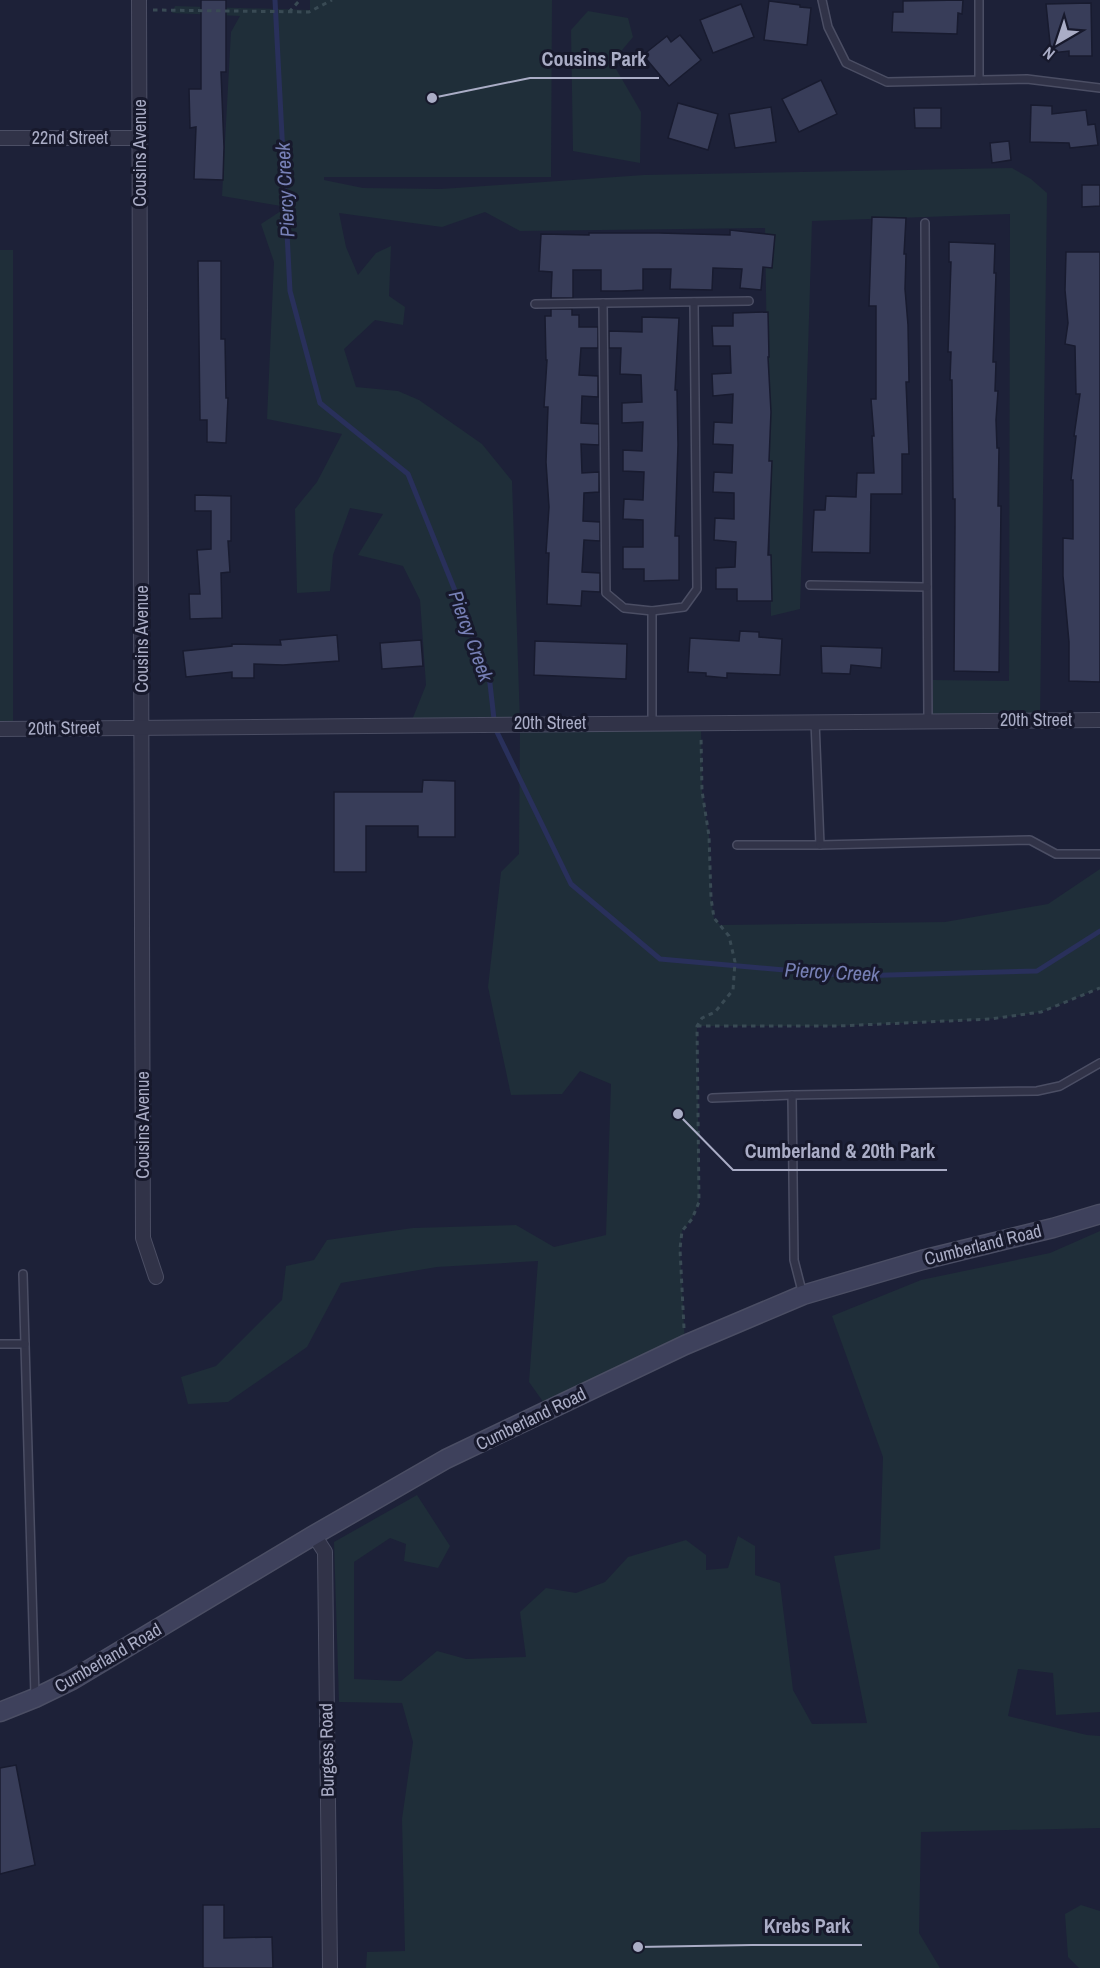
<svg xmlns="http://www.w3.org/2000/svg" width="1100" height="1968" viewBox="0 0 1100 1968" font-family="'Archivo Narrow',sans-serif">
<rect width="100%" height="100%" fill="#1d2138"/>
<g fill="#1f2e39">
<polygon points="310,0 552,0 551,177 324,177 324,180 363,188 441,189 644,175 1012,168 1031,179 1047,193 1040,720 933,720 933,680 1009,681 1010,214 812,221 800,609 771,616 765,228 520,231 485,212 442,227 339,213 346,247 358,275 376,253 391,246 389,296 405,307 403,325 375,320 344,349 356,387 398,391 419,400 482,444 512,481 520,723 701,722 702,791 709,836 711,898 714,918 720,925 945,922 1048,904 1100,869 1100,988 1041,1012 990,1019 838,1026 697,1026 699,1202 692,1219 682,1231 680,1249 685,1345 549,1410 529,1382 538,1261 437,1267 341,1283 307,1347 228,1402 188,1404 181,1377 216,1366 282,1300 286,1266 314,1260 327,1240 413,1228 516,1225 554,1247 606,1235 611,1084 580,1071 562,1094 511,1095 488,987 501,872 519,854 520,724 410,725 426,685 420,600 403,566 358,555 383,514 350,508 333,555 330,591 297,593 295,509 317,482 342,434 267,419 274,262 261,224 287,207 222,196 231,32 240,16 172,13 175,6 310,10"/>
<polygon points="588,11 628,18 633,37 612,62 641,112 640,163 573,151 571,30"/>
<rect x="0" y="250" width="13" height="479"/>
<polygon points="1100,1231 1100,1712 1056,1715 1053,1673 1018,1669 1008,1716 1087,1735 1100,1736 1100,1828 921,1832 919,1933 940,1968 366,1968 367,1952 405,1951 402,1819 413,1742 402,1703 339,1702 334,1542 417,1495 450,1546 438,1568 404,1561 406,1544 390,1538 354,1562 354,1679 401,1681 437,1651 466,1659 526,1657 520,1612 546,1588 576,1593 605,1582 628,1557 686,1540 706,1555 706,1570 728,1568 738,1536 755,1546 755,1575 780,1583 793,1690 812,1724 867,1723 834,1556 880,1549 883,1457 832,1316 921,1280 1050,1253"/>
<polygon points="1081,1905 1100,1911 1100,1968 1079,1968 1068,1957 1065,1914"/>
</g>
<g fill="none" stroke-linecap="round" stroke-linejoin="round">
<polyline stroke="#29305b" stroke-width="5" points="275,0 290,291 320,403 408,474 489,675 495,728 571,884 660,959 852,976 1037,971 1100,931"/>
</g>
<g fill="#383d59" stroke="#181b2f" stroke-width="1.5">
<polygon points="201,0 226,0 226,72 221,72 224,147 223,180 194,179 196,127 190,128 189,89 201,89"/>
<polygon points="963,0 962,14 958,13 957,34 892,32 893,12 903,12 903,1"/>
<polygon points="769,1 800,5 800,7 811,8 807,45 764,40"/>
<polygon points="1091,3 1092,56 1069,56 1069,51 1051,53 1046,4"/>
<polygon points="741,4 754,37 713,53 700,20"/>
<polygon points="680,35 701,60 669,86 643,55 667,36 671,42"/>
<polygon points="821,80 837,114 799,132 782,99"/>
<polygon points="678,103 718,114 708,150 668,138"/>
<polygon points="1031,105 1052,106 1052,114 1086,110 1088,125 1095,124 1098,145 1070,148 1069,143 1030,142"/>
<polygon points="771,107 776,142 735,148 729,114"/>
<polygon points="914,108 941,108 941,128 915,128"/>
<polygon points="1009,141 1011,160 992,163 990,143"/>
<polygon points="1082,185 1100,185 1100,206 1082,207"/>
<polygon points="872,217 906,218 904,254 906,254 905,289 908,325 909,382 906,382 909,454 902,454 902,494 871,494 870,553 812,552 814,510 825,510 826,496 856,497 857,473 874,473 872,436 874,436 871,399 876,399 876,306 869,306"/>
<polygon points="730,230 775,235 772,268 763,267 761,290 740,288 742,269 713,268 712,290 670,289 671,269 643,269 643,290 622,291 601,291 601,270 573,270 573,298 551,298 552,272 539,271 541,234 589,235 589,233 659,233 730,235"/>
<polygon points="949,242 995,244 994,273 996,273 993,362 996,362 995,391 998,391 996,420 997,448 999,448 998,506 1001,506 999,672 954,671 955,525 955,499 953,499 952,380 950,380 951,352 948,352 951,262 949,262"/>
<polygon points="1066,252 1100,252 1100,682 1069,681 1069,642 1063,576 1063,538 1073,539 1073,480 1071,480 1076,436 1074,436 1080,394 1076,394 1075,346 1065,344 1068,323 1065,290"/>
<polygon points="198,261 221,261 221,339 225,339 226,398 228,398 226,443 207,442 207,420 200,420"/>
<polygon points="551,309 572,309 572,315 579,315 579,327 598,327 598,348 581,348 579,375 598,376 598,397 582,396 581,423 599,424 599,445 581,444 582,473 599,472 599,492 584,493 583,521 600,522 600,541 584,540 582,572 600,573 600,592 582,591 581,606 547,604 549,553 546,553 549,507 546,462 548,407 544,407 547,360 546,360 545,316 551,316"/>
<polygon points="768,312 769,357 768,357 771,412 769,461 772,461 768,555 771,555 772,601 737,601 737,589 716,589 716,568 735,567 736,542 714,540 715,518 734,519 734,493 713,492 714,472 732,473 733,445 713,444 714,422 732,423 733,394 713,396 712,374 731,373 730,346 713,346 712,326 733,326 733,313"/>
<polygon points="642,317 679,318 675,390 677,390 678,445 675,536 679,536 679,580 644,581 644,569 623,569 623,547 643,547 643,520 623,519 624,499 643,500 644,472 623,471 623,450 642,451 643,422 622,423 622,403 642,402 641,375 620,374 621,348 609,348 609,331 642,332"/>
<polygon points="195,495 231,496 231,541 228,541 230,572 221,573 222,618 190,619 189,594 200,594 197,550 211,549 211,511 195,511"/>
<polygon points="740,631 759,632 759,637 782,639 780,675 727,673 727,678 706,676 706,673 688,672 690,638 739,641"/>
<polygon points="337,635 339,661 283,665 254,664 254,678 232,678 232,672 186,677 183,651 232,646 232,644 281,645 280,640"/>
<polygon points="421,640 423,666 382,669 380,643"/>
<polygon points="535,641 627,644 626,679 534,675"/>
<polygon points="821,646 882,648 881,668 851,665 850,674 822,673"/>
<polygon points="423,780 455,781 455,837 418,837 418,826 366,826 366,872 334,872 334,792 422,792"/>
<polygon points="16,1765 35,1865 0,1874 0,1768"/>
<polygon points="203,1905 224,1905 224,1938 272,1937 273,1968 203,1968"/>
</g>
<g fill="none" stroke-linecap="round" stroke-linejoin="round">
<g stroke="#4b4e64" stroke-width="10">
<g id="lane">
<polyline points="822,0 828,27 846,63 887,82 1027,79 1100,88"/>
<polyline points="979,80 979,0"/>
<polyline points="925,223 928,720"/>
<polyline points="603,303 606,593 624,608 652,611 684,607 697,589 694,302"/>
<polyline points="535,304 749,301"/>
<polyline points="810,585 927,587"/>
<polyline points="652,611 652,723"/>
<polyline points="737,845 820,845 815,721"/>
<polyline points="820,845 1030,840 1056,854 1100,854"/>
<polyline points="792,1095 794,1260 803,1295"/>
<polyline points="712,1098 792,1095 1037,1091 1060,1086 1100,1063"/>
<polyline points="23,1274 35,1696"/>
<polyline points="0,1344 25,1344"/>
</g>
</g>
<g stroke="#4b4e64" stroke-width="16">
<g id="street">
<polyline points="139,0 143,1238 156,1277"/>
<polyline points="0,138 140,138"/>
<polyline points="0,729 1100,720"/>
<polyline points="314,1535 325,1552 330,1968"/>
</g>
</g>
<g stroke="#4b4e64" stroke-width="21">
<polyline id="secondary" points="0,1712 35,1698 72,1680 314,1535 446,1459 685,1345 803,1295 922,1260 1053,1228 1100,1214"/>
</g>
<g stroke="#394a54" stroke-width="3" stroke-dasharray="4.5 4.5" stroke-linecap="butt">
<polyline points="153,10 309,12 332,0"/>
<polyline points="289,12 300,0"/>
<polyline points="697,1026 838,1026 990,1019 1041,1012 1100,988"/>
<polyline points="684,1328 680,1249 682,1231 692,1219 699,1202 697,1026 702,1018 715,1012 733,990 735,962 729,936 714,918 711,898 709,836 702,791 701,736"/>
</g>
<use href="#lane" stroke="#313348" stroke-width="7"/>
<use href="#street" stroke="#313348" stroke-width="14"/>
<use href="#secondary" stroke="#3e415c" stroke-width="18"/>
</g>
<g text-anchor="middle" stroke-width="6" stroke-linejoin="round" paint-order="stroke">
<g font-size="18" fill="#aaadc6" stroke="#17192c">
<text x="70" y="144">22nd Street</text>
<text transform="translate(140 153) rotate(-90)" y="6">Cousins Avenue</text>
<text transform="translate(142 639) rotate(-90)" y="6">Cousins Avenue</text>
<text x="1036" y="726">20th Street</text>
<text x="550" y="729">20th Street</text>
<text transform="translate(64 728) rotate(-1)" y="6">20th Street</text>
<text transform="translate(143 1125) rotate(-90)" y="6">Cousins Avenue</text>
<text transform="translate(983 1245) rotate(-14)" y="6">Cumberland Road</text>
<text transform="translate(531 1419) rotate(-26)" y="6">Cumberland Road</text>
<text transform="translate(108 1658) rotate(-30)" y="6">Cumberland Road</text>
<text transform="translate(327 1750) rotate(-91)" y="6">Burgess Road</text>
</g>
<g font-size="20" font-style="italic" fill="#7780b6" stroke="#17192c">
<text transform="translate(285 190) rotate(-93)" y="7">Piercy Creek</text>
<text transform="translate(471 636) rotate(70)" y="7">Piercy Creek</text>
<text transform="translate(832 972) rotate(3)" y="7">Piercy Creek</text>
</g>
</g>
<path fill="none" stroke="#aaadc6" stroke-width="2" d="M432 98L530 78H659M678 1114L733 1170H947M638 1947L752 1945H862"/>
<g fill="#aaadc6" stroke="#17192c" stroke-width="2">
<circle cx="432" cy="98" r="6"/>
<circle cx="678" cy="1114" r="6"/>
<circle cx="638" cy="1947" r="6"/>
</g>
<g font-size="20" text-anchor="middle" font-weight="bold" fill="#aaadc6" stroke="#17192c" stroke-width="6" stroke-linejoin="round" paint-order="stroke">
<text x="594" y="66">Cousins Park</text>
<text x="840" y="1158">Cumberland &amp; 20th Park</text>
<text x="807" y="1933">Krebs Park</text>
</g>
<g transform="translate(1058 42) rotate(219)" stroke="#17192c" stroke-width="4.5" paint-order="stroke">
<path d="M0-4.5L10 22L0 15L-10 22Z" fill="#aaadc6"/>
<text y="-9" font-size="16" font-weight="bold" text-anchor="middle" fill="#aaadc6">N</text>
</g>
</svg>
